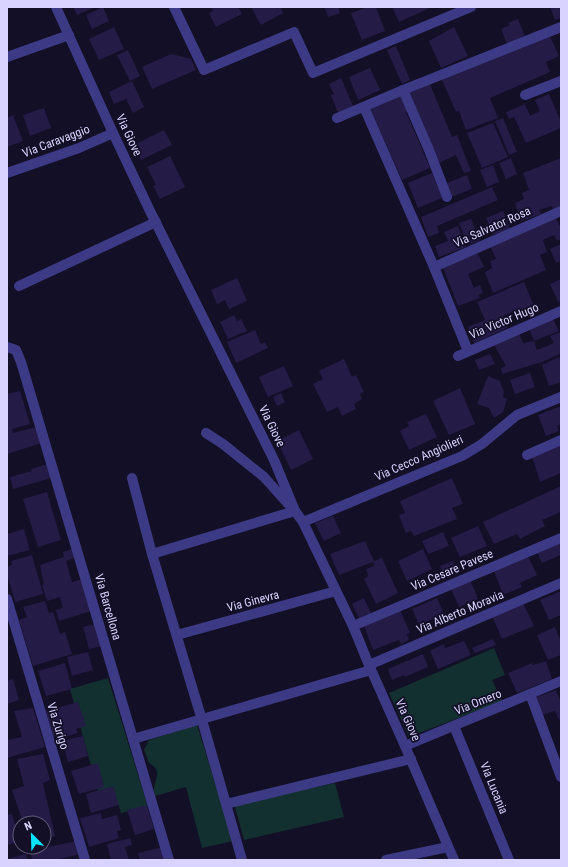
<svg xmlns="http://www.w3.org/2000/svg" width="568" height="867" viewBox="0 0 568 867" font-family="'Roboto Condensed',sans-serif">
<rect width="100%" height="100%" fill="#130f26"/>
<g fill="#12302f">
<polygon points="494,648 505,675 492,680 502,701 409,737 389,693"/>
<polygon points="108,678 148,807 121,813 113,787 98,791 70,689"/>
<path d="M197,725L233,841L202,848L186,787L155,796C155,794 154,792 154,790C155,778 163,771 149,763L144,750L149,740Z"/>
<polygon points="335,783 344,817 244,840 235,807 241,803"/>
</g>
<g fill="#241b47">
<polygon points="73,7 95,7 77,15"/>
<polygon points="103,7 109,21 92,29 86,15"/>
<polygon points="211,7 238,7 242,14 216,27 209,13 213,11"/>
<polygon points="251,7 280,7 283,13 261,25"/>
<polygon points="326,7 338,7 340,13 328,17 325,8"/>
<polygon points="368,7 376,7 385,31 362,40 351,13"/>
<polygon points="392,7 430,7 430,8 399,22"/>
<polygon points="550,7 561,7 561,18 555,20"/>
<polygon points="518,19 525,37 507,44 501,29 510,25 508,23"/>
<polygon points="114,27 124,49 99,60 89,39"/>
<polygon points="454,27 468,56 441,68 429,41"/>
<polygon points="548,32 559,56 546,62 550,72 490,98 498,118 466,130 459,111 456,112 441,78"/>
<polygon points="396,46 410,80 402,84 387,50"/>
<polygon points="128,50 140,76 130,81 117,55"/>
<polygon points="171,54 191,59 196,70 152,89 142,67"/>
<polygon points="370,68 380,90 358,100 349,77"/>
<polygon points="341,78 353,106 338,113 331,95 334,94 329,84"/>
<polygon points="132,81 144,107 133,113 126,99 114,104 109,92"/>
<polygon points="429,82 452,137 457,135 471,171 464,173 456,155 439,163 408,91"/>
<polygon points="403,94 410,111 406,112 430,168 402,180 370,108"/>
<polygon points="549,94 561,122 561,128 526,143 514,117 509,119 506,112 525,104 530,116 540,111 535,100"/>
<polygon points="44,108 51,128 30,136 23,115"/>
<polygon points="13,115 23,141 7,147 7,118"/>
<polygon points="503,118 517,152 509,155 495,121"/>
<polygon points="493,123 508,157 482,168 467,133"/>
<polygon points="164,130 172,145 141,160 134,145"/>
<polygon points="170,156 185,187 160,199 153,186 156,185 147,167"/>
<polygon points="511,158 517,174 506,179 499,163"/>
<polygon points="561,158 561,207 553,210 552,206 539,210 541,214 521,221 515,203 524,199 522,193 529,190 523,173"/>
<polygon points="493,165 499,182 487,187 480,170"/>
<polygon points="432,173 442,198 418,208 408,183"/>
<polygon points="467,175 472,189 451,197 445,184"/>
<polygon points="492,187 498,200 437,226 439,233 428,237 421,217"/>
<polygon points="503,211 510,228 493,235 486,218"/>
<polygon points="555,217 561,228 561,239 557,241 554,235 543,240 547,252 540,255 546,270 493,293 485,272 492,268 490,261 496,259 490,246"/>
<polygon points="471,219 480,240 468,245 459,223"/>
<polygon points="458,226 466,247 439,257 435,246 448,241 444,232"/>
<polygon points="561,244 561,261 556,263 550,249"/>
<polygon points="477,251 484,267 468,274 474,288 480,285 483,293 478,295 480,298 458,306 442,265"/>
<polygon points="237,278 247,301 229,309 225,300 217,304 211,290"/>
<polygon points="561,279 561,301 558,302 550,284"/>
<polygon points="524,282 536,311 520,318 516,310 503,316 507,328 474,343 468,327 485,320 477,302"/>
<polygon points="234,315 237,321 241,319 247,331 228,339 220,322"/>
<polygon points="553,319 559,331 534,341 529,329"/>
<polygon points="255,330 261,344 265,342 268,348 236,363 227,342"/>
<polygon points="561,332 561,356 560,354 542,362 502,374 501,368 506,366 493,343 519,333 523,343 534,341 537,350 554,343 550,336"/>
<polygon points="490,354 495,364 479,370 475,360"/>
<polygon points="559,357 561,362 561,382 549,386 542,365"/>
<polygon points="344,359 352,377 356,375 364,392 360,394 362,399 354,404 356,409 342,416 338,407 327,412 313,384 323,379 319,371"/>
<polygon points="284,366 293,386 268,397 259,377"/>
<polygon points="530,373 535,387 515,394 510,380"/>
<polygon points="488,376 500,381 504,392 503,397 507,399 503,412 494,418 489,408 477,404"/>
<polygon points="460,388 475,424 449,435 433,401"/>
<polygon points="20,391 30,424 12,429 13,433 36,427 42,443 7,454 7,394"/>
<polygon points="281,393 285,402 277,406 273,397"/>
<polygon points="561,406 561,424 557,426 559,431 546,436 538,415"/>
<polygon points="426,414 437,437 409,450 400,431 409,426 407,422"/>
<polygon points="299,430 313,459 291,470 277,441"/>
<polygon points="561,444 561,473 540,482 532,456"/>
<polygon points="48,464 51,478 13,489 10,477 32,471 31,469"/>
<polygon points="452,478 463,504 452,508 457,519 414,536 411,531 406,533 399,515 405,513 400,501"/>
<polygon points="561,486 561,512 542,520 545,526 520,539 517,534 494,544 483,522"/>
<polygon points="47,492 61,540 38,547 23,499"/>
<polygon points="333,516 341,533 324,541 315,523"/>
<polygon points="478,526 487,546 460,557 451,538"/>
<polygon points="24,529 30,550 7,556 7,534"/>
<polygon points="443,532 449,546 428,554 422,541"/>
<polygon points="365,541 374,561 382,558 398,593 376,604 364,579 368,576 366,569 374,566 373,562 339,575 330,554"/>
<polygon points="561,542 561,555 542,563 537,552"/>
<polygon points="72,549 74,558 66,561 72,582 83,579 91,611 59,621 56,610 63,608 60,597 47,601 42,585 44,584 40,565 64,557 63,552"/>
<polygon points="423,549 432,569 407,581 398,561"/>
<polygon points="32,555 43,594 15,602 7,574 7,567 12,565 11,561"/>
<polygon points="528,556 537,575 520,583 522,587 503,595 494,571"/>
<polygon points="453,561 458,574 445,579 440,566"/>
<polygon points="470,580 478,599 459,607 451,589"/>
<polygon points="561,591 561,615 549,620 540,600"/>
<polygon points="364,598 371,613 359,618 352,604"/>
<polygon points="437,598 444,614 419,625 412,609"/>
<polygon points="45,601 49,613 53,612 60,634 65,632 72,654 33,666 19,620 27,617 23,607"/>
<polygon points="523,603 534,626 502,639 492,616"/>
<polygon points="400,610 410,633 407,634 409,640 401,644 399,640 373,650 364,626"/>
<polygon points="96,624 102,646 89,649 83,627"/>
<polygon points="555,627 561,642 561,655 548,660 537,635"/>
<polygon points="493,639 496,645 475,653 472,648"/>
<polygon points="464,641 471,655 438,669 430,651 444,644 445,648"/>
<polygon points="88,652 93,670 72,676 67,657"/>
<polygon points="423,654 428,667 405,677 404,675 392,680 388,669"/>
<polygon points="546,661 552,679 517,693 508,673 532,663 533,665"/>
<polygon points="65,663 72,689 46,696 38,671"/>
<polygon points="13,679 19,700 7,704 7,681"/>
<polygon points="556,690 561,703 561,719 559,720 555,711 542,715 537,697"/>
<polygon points="78,702 86,726 76,729 78,733 65,737 63,734 53,737 46,711"/>
<polygon points="33,708 45,747 7,758 7,740 22,737 14,711"/>
<polygon points="83,736 88,756 68,762 62,741"/>
<polygon points="43,754 50,780 43,783 55,836 44,839 44,823 23,823 12,790 24,786 17,759"/>
<polygon points="98,763 104,787 79,794 71,771"/>
<polygon points="113,786 119,805 91,813 86,794"/>
<polygon points="147,805 154,829 135,835 127,810"/>
<polygon points="101,813 102,819 117,815 121,830 117,831 119,838 89,847 80,818"/>
<polygon points="12,814 20,842 7,845 7,815"/>
<polygon points="130,838 132,845 125,847 129,860 111,860 107,844"/>
<polygon points="76,841 80,854 56,860 32,860 30,851"/>
<polygon points="163,847 167,860 140,860 138,853"/>
<polygon points="26,854 27,860 7,860 7,859"/>
</g>
<g fill="none" stroke-linecap="round" stroke-linejoin="round">
<g stroke="#3d3a85" stroke-width="10">
<polyline points="56,7 113,133 150,211 274,460 295,511 303,522 353,626 369,665 405,746 454,860"/>
<polyline points="174,7 204,70 294,32 313,73 471,7"/>
<polyline points="7,57 69,35"/>
<polyline points="403,90 429,150 447,197"/>
<polyline points="525,95 561,81"/>
<polyline points="364,107 434,267 468,351"/>
<polyline points="337,118 403,90 561,27"/>
<polyline points="7,173 79,148 113,133"/>
<polyline points="434,267 561,211"/>
<polyline points="19,286 156,222"/>
<polyline points="7,347 16,350 21,362 169,860"/>
<polyline points="458,356 561,311"/>
<polyline points="206,433 223,444 264,477 290,506"/>
<polyline points="527,455 561,440"/>
<polyline points="132,478 152,554 202,720 242,860"/>
<polyline points="303,522 462,456 482,444 517,415 561,397"/>
<polyline points="152,554 295,511"/>
<polyline points="7,599 85,860"/>
<polyline points="353,626 561,538"/>
<polyline points="177,635 336,591"/>
<polyline points="369,665 561,583"/>
<polyline points="530,694 561,777"/>
<polyline points="454,726 509,860"/>
<polyline points="133,739 371,670"/>
<polyline points="405,746 561,681"/>
<polyline points="226,804 411,759"/>
<polyline points="386,860 448,847"/>
</g>
</g>
<g text-anchor="middle" stroke-width="3.5" stroke-linejoin="round" paint-order="stroke">
<g font-size="12" fill="#d9d4ff" stroke="#130f26">
<text transform="translate(129 135) rotate(65)" y="4">Via Giove</text>
<text transform="translate(56 141) rotate(-21)" y="4">Via Caravaggio</text>
<text transform="translate(492 227) rotate(-24)" y="4">Via Salvator Rosa</text>
<text transform="translate(504 321) rotate(-23)" y="4">Via Victor Hugo</text>
<text transform="translate(272 426) rotate(64)" y="4">Via Giove</text>
<text transform="translate(419 458) rotate(-24)" y="4">Via Cecco Angiolieri</text>
<text transform="translate(452 570) rotate(-23)" y="4">Via Cesare Pavese</text>
<text transform="translate(253 601) rotate(-15)" y="4">Via Ginevra</text>
<text transform="translate(108 607) rotate(74)" y="4">Via Barcellona</text>
<text transform="translate(460 612) rotate(-23)" y="4">Via Alberto Moravia</text>
<text transform="translate(478 702) rotate(-22)" y="4">Via Omero</text>
<text transform="translate(408 720) rotate(66)" y="4">Via Giove</text>
<text transform="translate(58 726) rotate(73)" y="4">Via Zurigo</text>
<text transform="translate(494 788) rotate(68)" y="4">Via Lucania</text>
</g>
</g>
<rect width="568" height="867" fill="none" stroke="#d9d4ff" stroke-width="16"/>
<g transform="translate(32 835) rotate(337)"><circle r="19" fill="#130f26" stroke="#625e7d"/>
<path d="M0-3L7 15L0 10L-7 15Z" fill="#00e5ff"/>
<text y="-6" font-size="11" font-weight="bold" text-anchor="middle" fill="#d9d4ff">N</text>
</g>
</svg>
